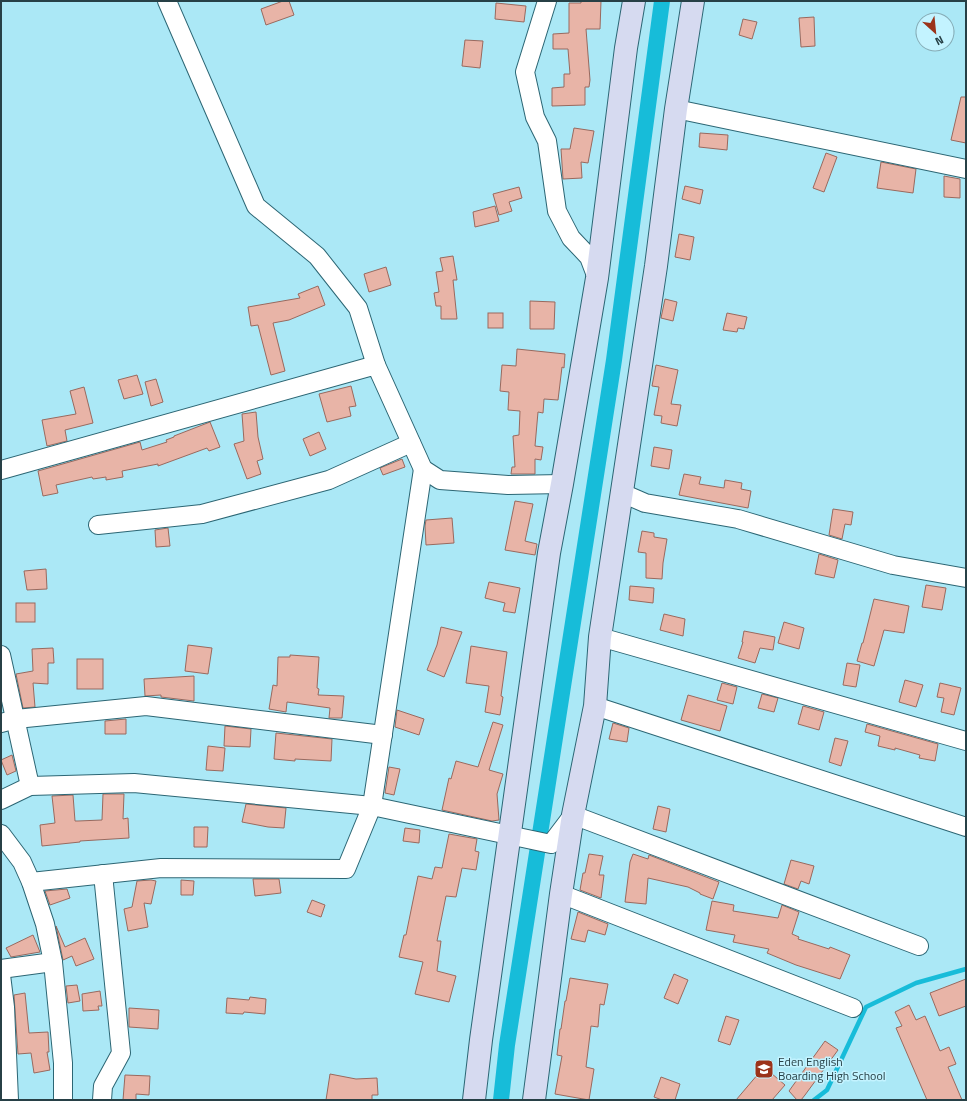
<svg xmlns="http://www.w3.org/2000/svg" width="967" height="1101" viewBox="0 0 967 1101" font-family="'Titillium Web',sans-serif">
<rect width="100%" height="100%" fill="#abe8f6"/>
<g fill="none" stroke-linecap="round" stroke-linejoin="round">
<polyline stroke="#17bcd9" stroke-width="4.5" points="814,1100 827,1090 866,1007 916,983 966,969"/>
<polyline stroke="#17bcd9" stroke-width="16" points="501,1100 507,1045 614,360 662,1"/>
</g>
<g fill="#e8b4a7" stroke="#99695e">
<polygon points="283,1 289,1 294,15 266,25 261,9"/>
<polygon points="581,1 601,1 600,29 586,29 590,80 589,87 585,87 585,105 552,106 552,88 564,87 564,74 570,74 568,49 553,49 553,34 569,33 569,3 581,3"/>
<polygon points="496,3 526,6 524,22 495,19"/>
<polygon points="814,17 815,46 801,47 799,18"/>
<polygon points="743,19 757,22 752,39 739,35"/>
<polygon points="465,40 483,41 480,68 462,66"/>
<polygon points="961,97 966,97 966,143 951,140"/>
<polygon points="574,128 594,131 588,163 581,162 582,178 563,179 561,149 570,149"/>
<polygon points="700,133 728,135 727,150 699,147"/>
<polygon points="826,153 837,157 824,192 813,188"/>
<polygon points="881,162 916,169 913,193 877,188"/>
<polygon points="944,176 960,179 960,198 944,197"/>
<polygon points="685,186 703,190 700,204 682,199"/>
<polygon points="519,187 522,198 509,202 512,211 499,215 493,194"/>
<polygon points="495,206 499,221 475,227 473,212"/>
<polygon points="679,234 694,237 690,260 675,257"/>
<polygon points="453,256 457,280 453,280 457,319 441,319 441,306 436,306 434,293 439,292 436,272 443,271 440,258"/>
<polygon points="386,267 391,285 369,292 364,274"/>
<polygon points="318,286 325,305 289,320 273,323 285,371 271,375 258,325 251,326 248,307 300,298 298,294"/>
<polygon points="665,299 677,302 673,321 661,318"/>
<polygon points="530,301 555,302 554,329 530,329"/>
<rect x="488" y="313" width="15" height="15"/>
<polygon points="727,313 747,317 744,329 738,328 737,332 723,330"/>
<polygon points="517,349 565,354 564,368 562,367 558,400 544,399 543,413 538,412 535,446 543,447 541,460 535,459 535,474 511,474 512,467 515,467 513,436 519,435 520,411 508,410 509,392 500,391 502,365 516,366"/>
<polygon points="656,365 678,370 671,404 681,405 677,426 661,423 662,416 654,415 659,387 652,386"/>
<polygon points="137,375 143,394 124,399 118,380"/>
<polygon points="156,379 163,402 151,406 145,382"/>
<polygon points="351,386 356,406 349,407 351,416 327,422 319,394"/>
<polygon points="84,387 93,423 65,430 67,441 47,446 42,420 76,414 70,391"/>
<polygon points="256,412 258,437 263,459 257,461 261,474 247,479 234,444 244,441 242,414"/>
<polygon points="210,422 220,447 209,451 207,448 158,466 158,464 122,471 123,477 106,480 106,477 93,479 92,477 56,485 58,493 43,496 38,471 140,442 142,450 167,442 166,440 174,437 174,436"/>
<polygon points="319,432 326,449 310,456 303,439"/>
<polygon points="654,447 672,450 669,469 651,466"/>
<polygon points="402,459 405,467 383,475 380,468"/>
<polygon points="684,474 701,477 699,484 724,488 725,480 742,483 741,489 751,491 748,508 679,495"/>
<polygon points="515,501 533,504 525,541 537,544 535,555 505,550"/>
<polygon points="833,509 853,512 851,525 845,524 842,539 829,535"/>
<polygon points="452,518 454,543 426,545 425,526 426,520"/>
<polygon points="168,528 170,546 156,547 155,530"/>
<polygon points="642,531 654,533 654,537 667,539 663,563 662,579 646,578 646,553 638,552"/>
<polygon points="819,554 838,560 834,578 815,574"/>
<polygon points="46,569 47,589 27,590 24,571"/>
<polygon points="489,582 520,588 515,613 503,611 505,603 485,598"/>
<polygon points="926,585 946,588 942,610 922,607"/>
<polygon points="630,586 654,588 653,603 629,600"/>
<polygon points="874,599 909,606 904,633 884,630 874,666 857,661 862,643 863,643"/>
<rect x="16" y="603" width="19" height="19"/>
<polygon points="664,614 685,619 683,636 660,630"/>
<polygon points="784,622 804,628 799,649 778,643"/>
<polygon points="441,627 462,632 444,677 427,670 437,645"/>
<polygon points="744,631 775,637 773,650 760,648 755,663 738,658 743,642 742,642"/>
<polygon points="188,645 212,648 208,674 185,671"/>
<polygon points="471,646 507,652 501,696 503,697 500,715 485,712 489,686 466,683"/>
<polygon points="53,648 54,663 48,663 48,684 33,683 35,707 23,708 16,674 33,671 32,649"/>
<polygon points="290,655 319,657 317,688 319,689 318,695 344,696 342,718 329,718 330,708 287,702 286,712 269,709 273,685 277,686 278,657 290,657"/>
<rect x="77" y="659" width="26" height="30"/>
<polygon points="847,663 860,665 856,687 843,685"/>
<polygon points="194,676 194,701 161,697 161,695 145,696 144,679"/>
<polygon points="905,680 923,685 916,707 899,702"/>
<polygon points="722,683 737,687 733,704 717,700"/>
<polygon points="940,683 961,688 954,715 941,712 944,698 937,697"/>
<polygon points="762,694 778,698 774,712 758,708"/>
<polygon points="688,695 727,706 720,731 681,720"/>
<polygon points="803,706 824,712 819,730 798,724"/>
<polygon points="397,710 424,719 419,735 395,727"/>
<polygon points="126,719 126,734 105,734 105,721"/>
<polygon points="493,722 503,725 489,770 503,774 497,794 499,820 492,821 442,810 449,778 451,779 456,761 478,767"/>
<polygon points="613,723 629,728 627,742 609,739"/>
<polygon points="867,724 938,744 935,761 919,758 920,755 895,748 895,750 878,746 880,736 865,732"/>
<polygon points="225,726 251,729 250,747 224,746"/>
<polygon points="276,733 332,739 331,761 295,759 295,761 274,759"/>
<polygon points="835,738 848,741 841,766 829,762"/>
<polygon points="208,746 225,748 223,771 206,770"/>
<polygon points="12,755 16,771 7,775 1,760"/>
<polygon points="389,767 400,769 394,795 385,793"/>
<polygon points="103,794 124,794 123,819 128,818 129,838 80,841 80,842 42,846 40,825 55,823 52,796 73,795 75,821 78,821 102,820"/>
<polygon points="246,804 286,808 284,828 268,827 242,822"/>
<polygon points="658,806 670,809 666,832 653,829"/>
<polygon points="194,827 208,827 207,847 194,847"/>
<polygon points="405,828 420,830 419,843 403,841"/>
<polygon points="449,834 477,839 475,851 479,852 476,870 462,868 456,897 446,896 437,941 441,941 437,971 456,976 449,1002 415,994 423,962 399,957 404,935 406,935 418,876 432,879 435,867 442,868"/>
<polygon points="589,854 603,856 599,875 604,875 601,898 580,890 583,873 585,873"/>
<polygon points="633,854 648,859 649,855 719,882 713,899 700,894 700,893 688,887 648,878 646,904 625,902 630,862"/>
<polygon points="791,860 814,866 809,884 801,881 798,889 784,884"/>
<polygon points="253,879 279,879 281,893 255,896"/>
<polygon points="151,880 156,881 151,904 144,903 148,927 128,931 124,909 132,907 137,881"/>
<polygon points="181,880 194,881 193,895 181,895"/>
<polygon points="67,889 70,898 50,905 45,891"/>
<polygon points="312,900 325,905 321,917 307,912"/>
<polygon points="712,901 734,905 733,911 778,918 782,905 799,912 792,934 799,937 798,939 829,949 830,947 850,955 840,979 796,965 767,953 769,949 733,942 735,935 706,930"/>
<polygon points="578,912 608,924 605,935 588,930 585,942 571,939"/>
<polygon points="56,926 65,947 85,938 94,959 76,966 72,956 63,960"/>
<polygon points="33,935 40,952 11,957 6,948"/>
<polygon points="674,974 688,980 678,1004 664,998"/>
<polygon points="570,978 608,984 604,1005 600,1004 598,1027 591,1026 586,1067 594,1069 589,1100 555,1094 562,1056 557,1055 560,1029 561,1029 565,1001 566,1001"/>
<polygon points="966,979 966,1006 939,1016 930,993"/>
<polygon points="77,985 80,1001 68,1003 66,986"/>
<polygon points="100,991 102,1006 98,1006 99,1010 83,1011 82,994"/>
<polygon points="25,993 29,1033 48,1032 49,1052 47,1052 50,1070 34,1073 31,1053 18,1054 14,995"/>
<polygon points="250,997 266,999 265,1014 244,1012 243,1014 226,1013 227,998 249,1000"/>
<polygon points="909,1005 916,1020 925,1016 940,1051 949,1047 956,1064 948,1067 962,1100 927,1100 896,1028 902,1026 895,1012"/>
<polygon points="129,1008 159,1010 158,1029 129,1027"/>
<polygon points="726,1016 739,1020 730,1045 718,1041"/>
<polygon points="825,1041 838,1050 805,1095 801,1100 797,1100 789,1091"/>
<polygon points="764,1067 785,1085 772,1100 736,1100"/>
<polygon points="330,1074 356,1079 377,1078 378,1095 372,1095 372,1100 326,1100"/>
<polygon points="125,1075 150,1076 149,1095 136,1094 136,1100 123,1100"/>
<polygon points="661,1077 680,1084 675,1100 662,1100 654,1097"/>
</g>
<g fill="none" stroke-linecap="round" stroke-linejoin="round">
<g stroke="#2c6674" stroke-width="20">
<g id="minor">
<polyline points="167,1 256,206 317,256 358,308 376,365"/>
<polyline points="547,1 525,72 535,117 547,141 557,211 571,238 589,257 597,278"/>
<polyline points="676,109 966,169"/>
<polyline points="1,470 376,365 423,469 440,480 508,485 562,484"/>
<polyline points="622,493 645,503 738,519 893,565 966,578"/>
<polyline points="98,525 202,514 329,480 411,443"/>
<polyline points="600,637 966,741"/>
<polyline points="1,655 30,786"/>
<polyline points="595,706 966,827"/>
<polyline points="1,723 16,719 146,706 383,735"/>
<polyline points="1,800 30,786 134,783 372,806 551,844 573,815 919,946"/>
<polyline points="1,834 22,862 31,882 45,924 53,962 63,1063 63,1100"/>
<polyline points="31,882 161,868 346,869 372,806 423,469"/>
<polyline points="561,894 853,1008"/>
<polyline points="1,969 53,962"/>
<polyline points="1,975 5,1007 9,1100"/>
<polyline points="102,1100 103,1086 121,1053 103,874"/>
</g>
</g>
<g stroke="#2c6674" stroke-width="24">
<g id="secondary">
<polyline points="474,1100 481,1040 549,553 562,484 597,278 626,48 634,1"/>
<polyline points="534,1100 561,894 573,815 595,706 600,637 656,266 676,109 693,1"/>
</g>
</g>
<use href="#minor" stroke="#fff" stroke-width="18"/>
<use href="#secondary" stroke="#d6daf0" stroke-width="22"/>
</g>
<defs>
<g id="school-square" transform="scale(1)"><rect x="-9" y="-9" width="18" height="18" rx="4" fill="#9b331a" stroke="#c3f3ff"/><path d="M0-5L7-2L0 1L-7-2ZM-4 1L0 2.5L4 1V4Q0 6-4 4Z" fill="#fff"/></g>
</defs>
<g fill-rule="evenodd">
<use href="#school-square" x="764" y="1069"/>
</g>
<g text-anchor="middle" stroke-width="3" stroke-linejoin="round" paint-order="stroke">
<g font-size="12" fill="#274046" stroke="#c3f3ff" text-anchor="start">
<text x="778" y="1066">Eden English<tspan x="778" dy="14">Boarding High School</tspan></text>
</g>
</g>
<rect width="967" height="1101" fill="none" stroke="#274046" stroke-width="4"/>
<g transform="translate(935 32) rotate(153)"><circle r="19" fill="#c3f3ff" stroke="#85abb5"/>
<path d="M0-3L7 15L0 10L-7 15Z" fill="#9b331a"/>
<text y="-6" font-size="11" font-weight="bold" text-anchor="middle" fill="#274046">N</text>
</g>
</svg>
